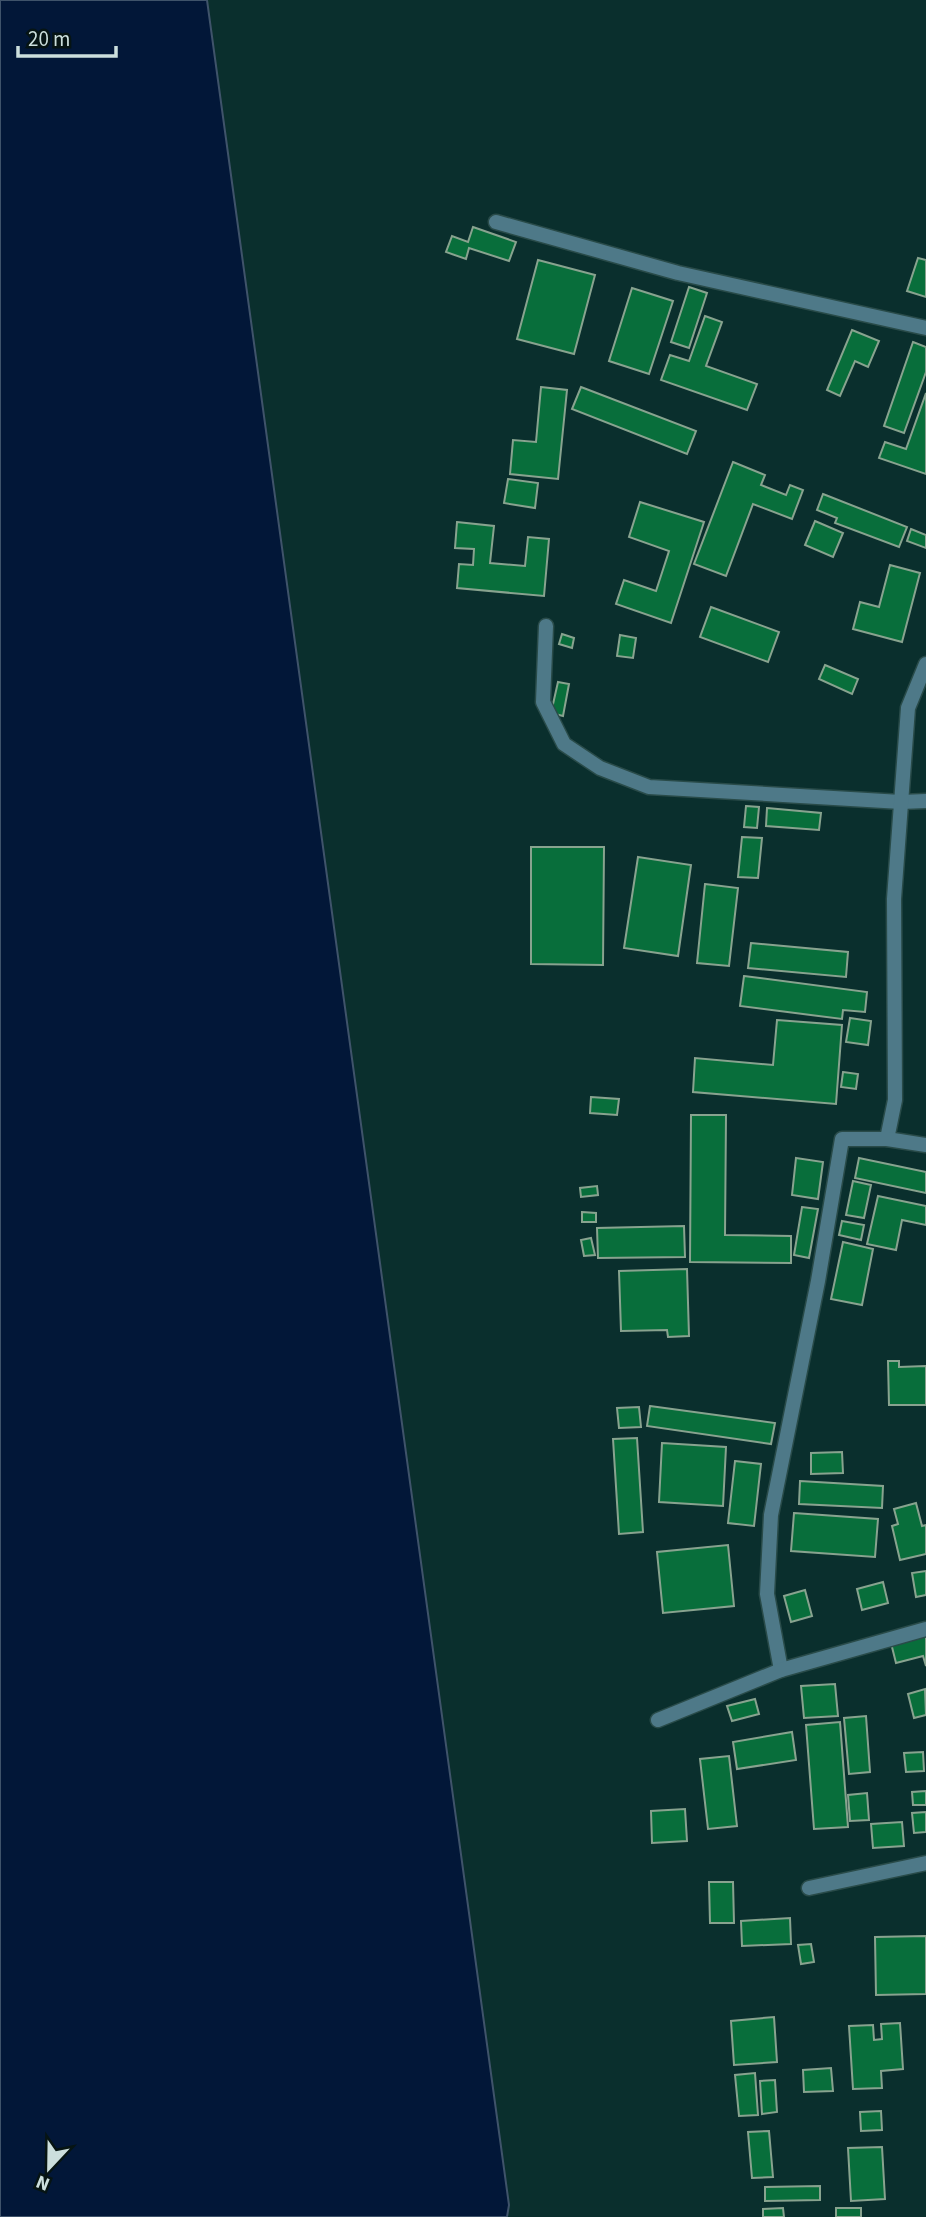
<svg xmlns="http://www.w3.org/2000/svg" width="926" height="2217" viewBox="0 0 926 2217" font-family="'Source Sans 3',sans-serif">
<rect width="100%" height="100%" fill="#0a2f2d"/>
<polygon fill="#021738" stroke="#3f536a" stroke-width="2" points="0,0 207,0 509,2205 507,2217 0,2217"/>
<g fill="#086e3b" stroke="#88a38f" stroke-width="2">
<polygon points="473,227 516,242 509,261 469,248 466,259 446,252 452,236 468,242"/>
<polygon points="918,258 926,260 926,297 907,291"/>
<polygon points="538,260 595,275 574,354 517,339"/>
<polygon points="689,287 707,293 689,348 671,342"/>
<polygon points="632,288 673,301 649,374 609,361"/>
<polygon points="705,316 722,322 706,366 757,384 747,410 661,380 670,355 689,361"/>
<polygon points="852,330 879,341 868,367 855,361 840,396 827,390"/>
<polygon points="913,342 926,347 926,372 904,433 884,426"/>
<polygon points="541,387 567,390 558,479 510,474 513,440 536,442"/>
<polygon points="581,387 696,431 687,454 572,409"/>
<polygon points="926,393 926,474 879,458 885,442 906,449"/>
<polygon points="733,462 765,475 761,485 786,495 790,485 803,490 792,519 753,504 726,576 694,564"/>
<polygon points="508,479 538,483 535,508 504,503"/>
<polygon points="823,494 907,527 899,547 835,523 837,518 817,510"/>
<polygon points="640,502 704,522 671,623 616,604 624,580 656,591 669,551 629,537"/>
<polygon points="815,521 843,533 833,557 805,545"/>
<polygon points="457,522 494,526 490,563 525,566 528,537 549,539 544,596 457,588 459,564 473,565 474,549 455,548"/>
<polygon points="911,529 926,535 926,548 907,541"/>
<polygon points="890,565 920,573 902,642 853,629 860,602 879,607"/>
<polygon points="711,607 779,632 768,662 700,637"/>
<polygon points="562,634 574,638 572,648 559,644"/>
<polygon points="620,635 636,638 633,658 617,656"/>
<polygon points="825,665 858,679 852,694 819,679"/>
<polygon points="558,682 569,684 563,716 551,713"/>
<polygon points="746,806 759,807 757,828 744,827"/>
<polygon points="767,808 821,813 819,830 766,826"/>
<polygon points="742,837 762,838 758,878 738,877"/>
<polygon points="531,847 604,847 603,965 531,964"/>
<polygon points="638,857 691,865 678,956 624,948"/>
<polygon points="705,884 738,888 729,966 697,963"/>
<polygon points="751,943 848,952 846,977 748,968"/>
<polygon points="744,976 867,992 865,1012 843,1010 842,1019 740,1006"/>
<polygon points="850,1018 871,1021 868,1045 846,1042"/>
<polygon points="777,1020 842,1025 836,1104 693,1092 695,1058 773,1065"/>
<polygon points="843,1072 858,1074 856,1089 841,1087"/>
<polygon points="591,1097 619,1099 617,1115 590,1113"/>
<polygon points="691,1115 726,1115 725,1235 791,1236 791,1263 690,1262"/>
<polygon points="796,1158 823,1162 818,1199 792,1195"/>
<polygon points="859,1158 926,1172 926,1193 855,1178"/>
<polygon points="853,1181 871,1185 864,1218 846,1215"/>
<polygon points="597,1186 598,1195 581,1197 580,1188"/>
<polygon points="878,1196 926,1206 926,1225 902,1220 896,1250 867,1244"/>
<polygon points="802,1207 818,1209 809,1258 794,1255"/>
<polygon points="582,1212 596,1213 596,1222 582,1222"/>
<polygon points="842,1221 864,1225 861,1240 839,1235"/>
<polygon points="684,1226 685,1257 598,1258 597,1228"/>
<polygon points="591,1238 595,1255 584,1256 581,1240"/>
<polygon points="843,1242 873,1249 862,1305 831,1299"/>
<polygon points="687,1269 689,1336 668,1337 667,1330 621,1331 619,1271"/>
<polygon points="888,1361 899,1361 899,1367 926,1366 926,1405 889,1405"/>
<polygon points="650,1406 775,1423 771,1444 647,1426"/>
<polygon points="639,1407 641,1427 619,1428 617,1408"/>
<polygon points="637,1438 643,1532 619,1534 613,1439"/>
<polygon points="662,1443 726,1447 723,1506 659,1502"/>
<polygon points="842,1452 843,1473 811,1474 811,1453"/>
<polygon points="735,1461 761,1464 754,1526 728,1523"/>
<polygon points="800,1481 883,1486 882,1508 799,1504"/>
<polygon points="916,1503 922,1526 926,1525 926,1554 900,1560 892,1526 898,1524 894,1509"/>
<polygon points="794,1513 878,1519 875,1557 791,1551"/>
<polygon points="728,1545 734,1606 663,1613 657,1552"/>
<polygon points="926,1571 926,1595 916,1597 912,1573"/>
<polygon points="883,1582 888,1603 862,1610 857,1589"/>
<polygon points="805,1590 812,1616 791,1622 784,1596"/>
<polygon points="926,1635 926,1666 923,1656 896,1663 891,1643"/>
<polygon points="835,1684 838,1716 804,1718 801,1686"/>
<polygon points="925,1689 926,1715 914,1718 908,1694"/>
<polygon points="755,1699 759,1714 732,1721 727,1706"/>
<polygon points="866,1716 870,1772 849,1774 844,1718"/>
<polygon points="840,1722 848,1827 814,1829 806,1725"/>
<polygon points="792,1732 796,1760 737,1769 733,1742"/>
<polygon points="923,1752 924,1771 906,1772 904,1753"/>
<polygon points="729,1756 737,1826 708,1829 700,1759"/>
<polygon points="926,1791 926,1805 913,1805 912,1792"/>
<polygon points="867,1793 869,1820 850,1821 848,1795"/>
<polygon points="685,1809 687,1841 652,1843 651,1811"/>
<polygon points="926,1812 926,1832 914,1833 912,1813"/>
<polygon points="902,1822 904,1846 873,1848 871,1824"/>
<polygon points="709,1882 733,1882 734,1923 710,1923"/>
<polygon points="790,1918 791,1944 742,1946 741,1921"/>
<polygon points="926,1936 926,1994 876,1995 875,1937"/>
<polygon points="811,1944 814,1962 801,1964 798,1945"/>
<polygon points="774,2017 777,2062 734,2065 731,2021"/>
<polygon points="900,2023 903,2069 881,2071 882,2088 853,2089 849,2026 873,2025 874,2040 882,2039 881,2024"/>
<polygon points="831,2068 833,2091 804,2092 803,2070"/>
<polygon points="755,2073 758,2115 739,2116 735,2075"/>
<polygon points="775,2080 777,2112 762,2114 760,2081"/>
<polygon points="881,2111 882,2130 861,2131 860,2112"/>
<polygon points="769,2131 773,2177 752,2178 748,2132"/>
<polygon points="882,2147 885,2199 851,2201 848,2148"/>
<polygon points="820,2186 820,2200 765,2201 765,2187"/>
<polygon points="783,2208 784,2217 763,2217 763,2209"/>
<rect x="836" y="2208" width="25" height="9"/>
</g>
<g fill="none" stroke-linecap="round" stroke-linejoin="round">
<g stroke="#294b49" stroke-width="17">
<g id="street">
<polyline points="496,222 678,273 926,328"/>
<polyline points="546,626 543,702 564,744 600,768 649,787 901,802 926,801"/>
<polyline points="887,1139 895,1100 894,899 908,708 926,664"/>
<polyline points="781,1670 767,1594 771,1515 818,1281 842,1139 887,1139 926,1145"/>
<polyline points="658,1720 781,1670 926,1629"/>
<polyline points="809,1888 926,1863"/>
</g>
</g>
<use href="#street" stroke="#4e7988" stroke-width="14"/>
</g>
<g transform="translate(49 2168) rotate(202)" stroke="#061413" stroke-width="5" paint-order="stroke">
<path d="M0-5L12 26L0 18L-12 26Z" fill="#ccdfdd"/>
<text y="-10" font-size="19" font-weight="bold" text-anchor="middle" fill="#ccdfdd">N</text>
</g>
<path d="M18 46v10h98v-10" fill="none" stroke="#ccdfdd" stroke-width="3.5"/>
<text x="28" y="46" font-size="21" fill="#ccdfdd" stroke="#061413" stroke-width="5" paint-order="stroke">20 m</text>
</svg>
